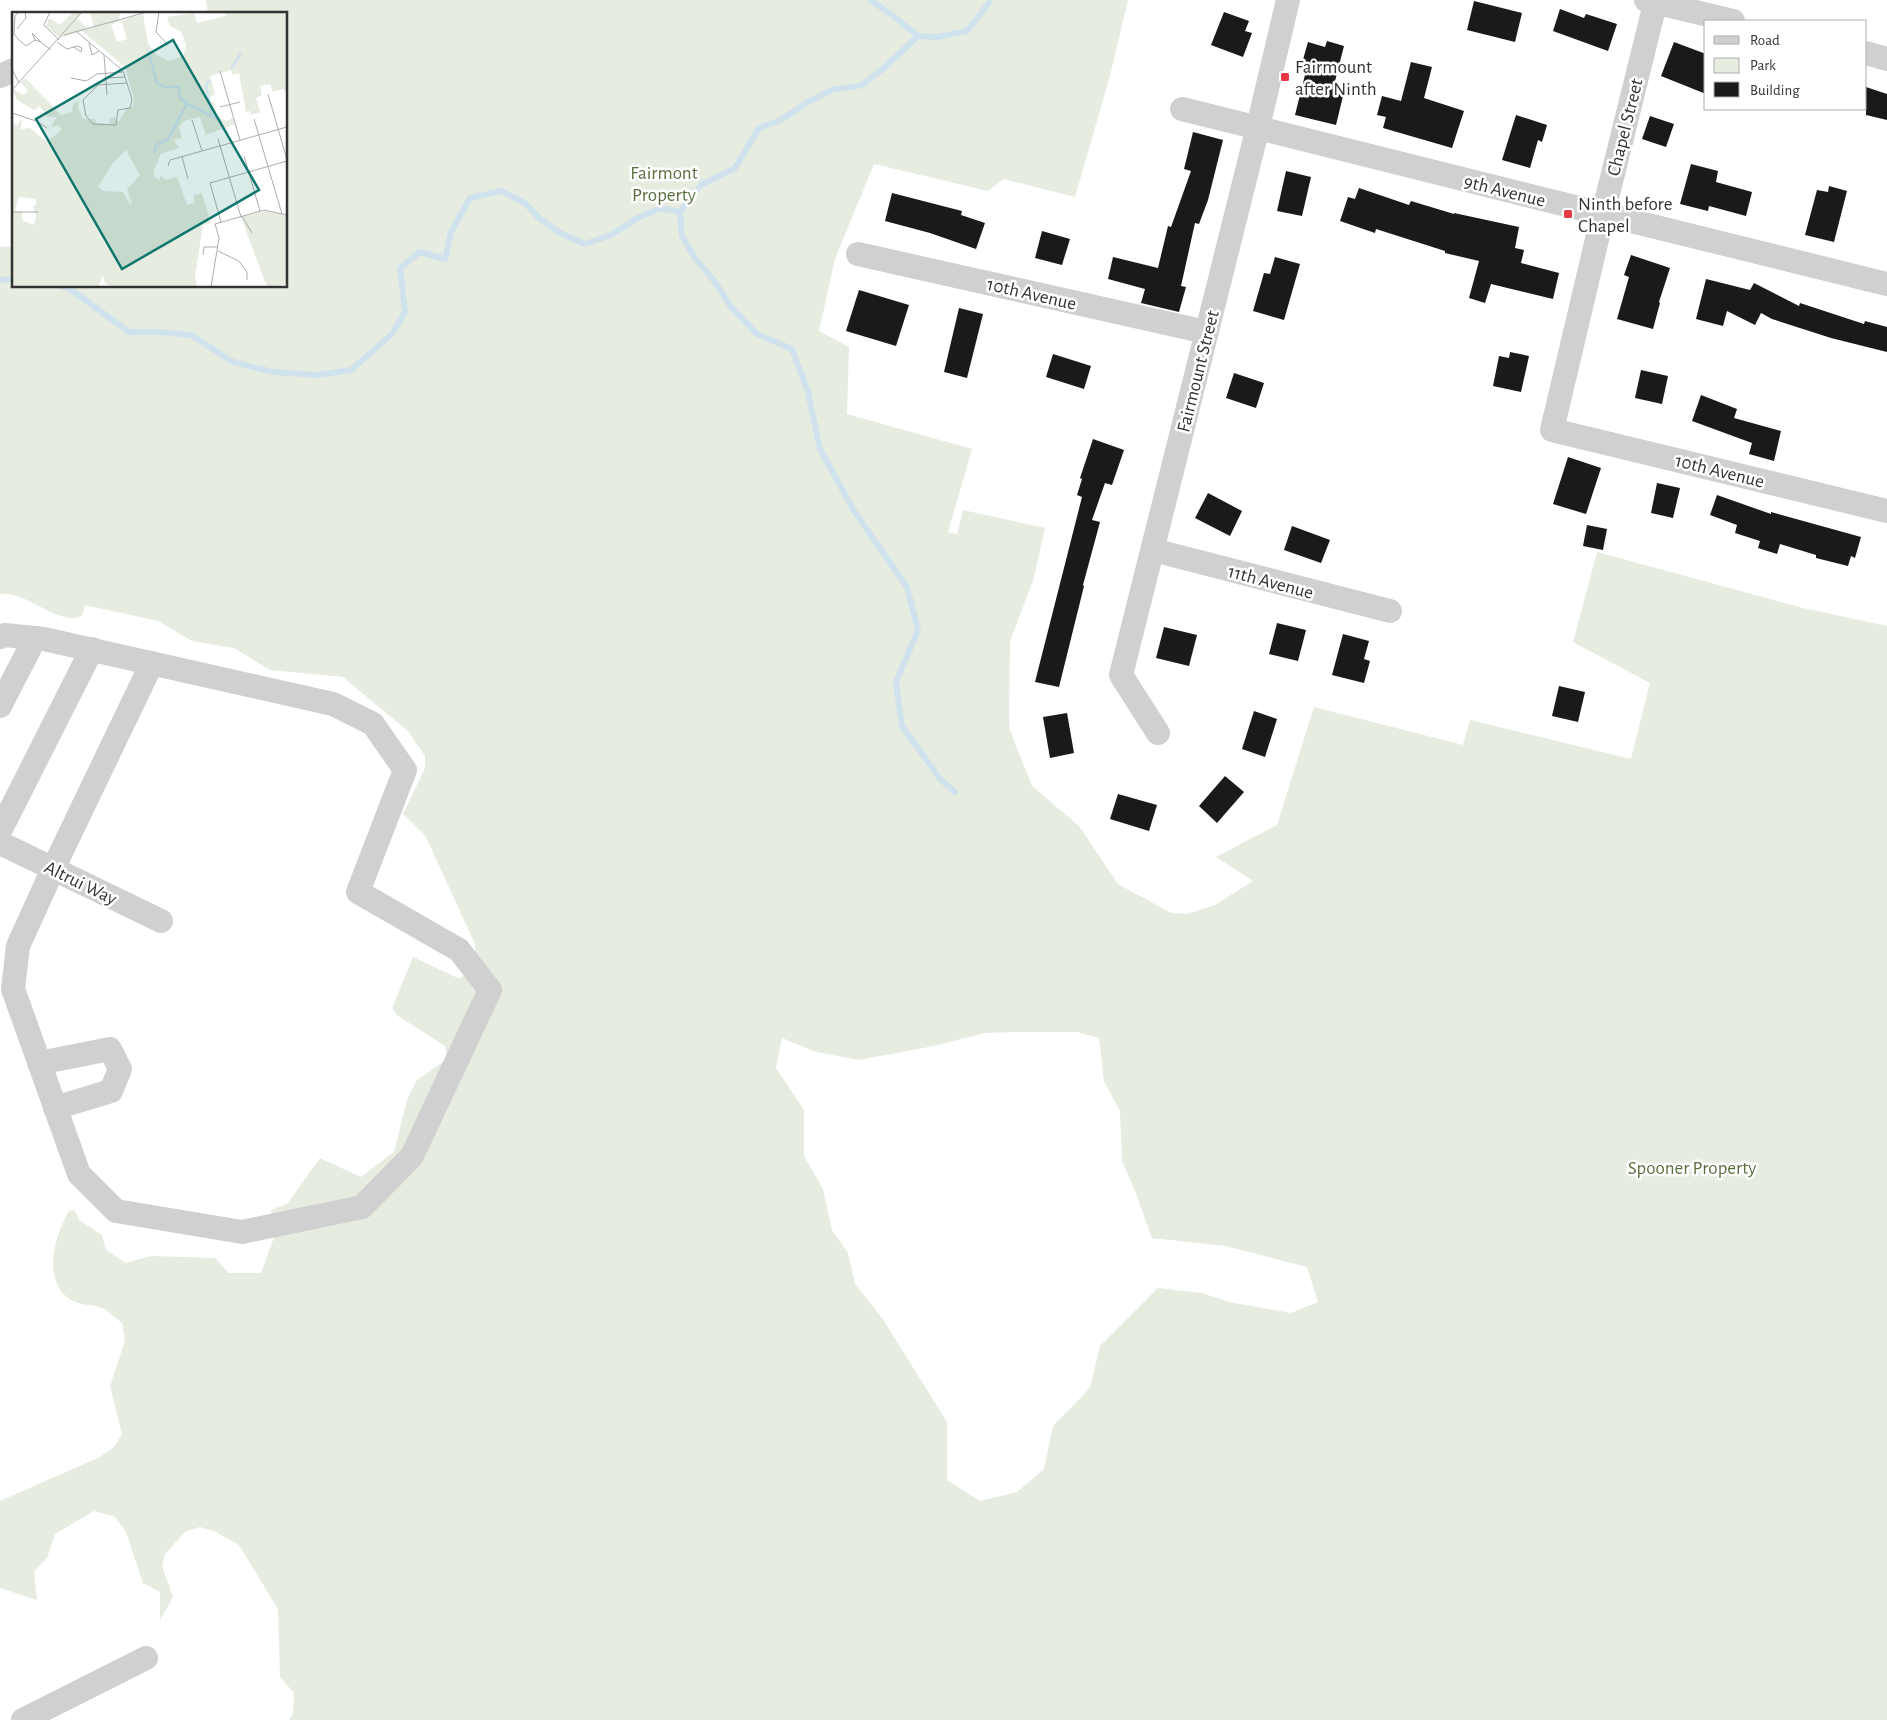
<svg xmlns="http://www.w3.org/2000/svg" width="1887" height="1720" viewBox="0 0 1887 1720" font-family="'Alegreya Sans',sans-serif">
<rect width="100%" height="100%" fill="#fff"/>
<path fill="#e6ecdf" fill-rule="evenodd" d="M206,0H1128L1110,76L1075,197L1004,179L988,191L874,164L835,259L819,331L849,347L847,414L972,449L948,532L957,534L963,510L1045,528L1033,581L1010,641L1009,728L1032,786L1079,826L1118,884L1171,913L1187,914L1215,905L1253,881L1216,857L1277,825L1314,707L1463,745L1470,720L1631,759L1650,683L1573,642L1597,552L1803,608L1887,626V1720H289L293,1713L294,1693L280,1677L278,1609L239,1545L214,1531L200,1527L186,1531L165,1554L162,1566L173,1597L160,1620V1592L143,1583L126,1532L115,1517L94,1511L55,1534L47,1558L34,1571L37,1600L0,1588V1501L100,1457L114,1447L122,1434L110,1386L125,1341L122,1323C116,1319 110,1312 104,1309C95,1304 82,1306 73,1301C41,1284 54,1236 69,1211H75L79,1220L102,1235L106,1250L126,1263L151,1256L215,1258L229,1273H261L276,1232L271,1210L287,1204L320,1158L361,1177L394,1152L407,1100L416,1081L447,1059L445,1046L398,1016L392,1008L413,957L460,979L476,960L475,944L425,835L403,814L425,768V756L408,731L343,677L270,670L234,648L192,641L158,621L85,605L82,616C58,627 27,590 0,594V247L14,246V286H286V14H208ZM1012,1032H1077L1099,1038L1104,1081L1120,1111L1122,1161L1135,1191L1152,1238L1226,1246L1307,1267L1318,1302L1291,1313L1229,1302L1202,1293L1158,1288L1100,1346L1090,1388L1053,1426L1044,1469L1017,1492L980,1501L947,1480V1422L882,1318L855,1284L848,1253L832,1230L823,1189L804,1156V1110L776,1068L782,1038L816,1052L859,1060L934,1046L985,1033Z"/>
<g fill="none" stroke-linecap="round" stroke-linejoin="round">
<g stroke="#cfe2ee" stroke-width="6">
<polyline points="871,0 896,18 918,36"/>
<polyline points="0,280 14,279"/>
<polyline points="61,286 70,289 129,332 159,332 191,335 233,362 273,372 318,375 351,370 392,334 405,312 400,268 420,252 445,259 451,232 470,198 501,191 525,203 539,218 560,233 585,244 611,235 636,219 660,208 680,212"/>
<polyline points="955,792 940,779 902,726 896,682 918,630 907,587 854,511 820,449 808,392 792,349 757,334 731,307 715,282 695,258 682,236 680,212 701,185 735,168 759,128 781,120 806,103 832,90 862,85 884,68 918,36 938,37 967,31 989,3"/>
</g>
</g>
<g fill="#1a1a1a">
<polygon points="1474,1 1522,13 1515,42 1467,30"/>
<polygon points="1560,9 1584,18 1586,14 1617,24 1608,51 1553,31"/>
<polygon points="1224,12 1249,21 1245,31 1252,33 1243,57 1211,45"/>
<polygon points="1327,41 1344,46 1333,89 1344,92 1336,125 1295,115 1306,71 1300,70 1308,42 1325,47"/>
<polygon points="1674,42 1706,54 1706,94 1661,76"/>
<polygon points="1411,62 1432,67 1424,98 1464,111 1452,148 1383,128 1386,117 1377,115 1382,96 1401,101"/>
<polygon points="1866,87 1887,94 1887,120 1866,115"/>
<polygon points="1516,115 1547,125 1542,142 1538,140 1530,168 1502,160"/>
<polygon points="1650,116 1674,124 1666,147 1642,139"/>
<polygon points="1193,132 1223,140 1208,200 1199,224 1195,223 1181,286 1186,287 1179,312 1141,303 1145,289 1108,279 1113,257 1158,268 1168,226 1171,227 1191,171 1184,169"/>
<polygon points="1691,164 1718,171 1716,182 1752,192 1746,216 1709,206 1708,211 1680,204"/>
<polygon points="1286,171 1311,177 1302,216 1277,211"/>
<polygon points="1829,186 1847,191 1834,242 1805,235 1817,190 1828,192"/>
<polygon points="1359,188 1409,205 1411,201 1454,214 1454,213 1519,227 1515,248 1524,250 1521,263 1559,273 1553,299 1491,284 1485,303 1469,298 1479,261 1445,253 1445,251 1376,229 1375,233 1340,221 1348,197 1355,199"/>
<polygon points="892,193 962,211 961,215 985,223 976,249 930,233 885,221"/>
<polygon points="1042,231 1070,239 1062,265 1035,258"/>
<polygon points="1631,255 1670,268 1659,302 1660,303 1653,329 1617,319 1629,277 1624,275"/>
<polygon points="1275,257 1300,264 1284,320 1253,311 1264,273 1270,274"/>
<polygon points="1706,279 1750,290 1754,283 1799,306 1800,303 1864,324 1865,321 1887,327 1887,352 1831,338 1772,319 1761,313 1755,325 1727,311 1723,326 1696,319"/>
<polygon points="859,290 909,305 896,346 846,331"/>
<polygon points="959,308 983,314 967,378 944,372"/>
<polygon points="1510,352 1529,356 1521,392 1493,386 1499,356 1509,358"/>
<polygon points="1053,354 1091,366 1084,389 1046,377"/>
<polygon points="1641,370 1668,376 1662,404 1635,398"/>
<polygon points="1234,373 1264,383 1256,408 1226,398"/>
<polygon points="1701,395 1737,409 1734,418 1781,431 1774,461 1749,454 1752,443 1692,421"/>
<polygon points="1093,439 1124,450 1112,485 1105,483 1092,520 1100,522 1083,585 1084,586 1059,687 1035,682 1082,497 1077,495 1082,479 1080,478"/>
<polygon points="1568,457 1601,468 1586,514 1553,504"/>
<polygon points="1657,483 1680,488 1673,518 1651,513"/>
<polygon points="1208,493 1242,511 1230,536 1195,518"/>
<polygon points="1717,495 1771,514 1771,512 1861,537 1855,558 1851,556 1848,566 1816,558 1816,555 1780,544 1777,554 1758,548 1760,541 1735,533 1737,525 1710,515"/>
<polygon points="1587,525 1607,529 1603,550 1583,546"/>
<polygon points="1292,526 1330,540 1321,563 1284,550"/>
<polygon points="1277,623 1306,630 1298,661 1269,654"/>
<polygon points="1164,627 1197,635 1189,666 1156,658"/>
<polygon points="1343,634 1369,641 1364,659 1370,661 1364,683 1332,675"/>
<polygon points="1559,686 1585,692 1578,722 1552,716"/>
<polygon points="1254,711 1277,719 1265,757 1242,749"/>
<polygon points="1067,713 1074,753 1050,758 1043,717"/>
<polygon points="1225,776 1244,792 1217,823 1199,806"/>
<polygon points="1118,794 1157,805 1149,831 1110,819"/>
</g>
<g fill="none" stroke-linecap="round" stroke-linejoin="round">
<g stroke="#d0d0d0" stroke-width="24">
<polyline points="1646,0 1733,21"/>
<polyline points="1656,0 1603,214 1552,430 1887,511"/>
<polyline points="1866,53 1887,59"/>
<polyline points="0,76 14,70"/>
<polyline points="1182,109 1603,214 1887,284"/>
<polyline points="858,254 1206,332"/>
<polyline points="1153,550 1390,611"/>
<polyline points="0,637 5,635 44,639 333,704 373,724 405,770 358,892 459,950 490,990 412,1156 362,1207 242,1232 116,1211 79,1174 13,989 18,946 53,869 152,663"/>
<polyline points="0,706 35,638"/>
<polyline points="1158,733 1121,675 1258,127 1288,0"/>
<polyline points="0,831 92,649"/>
<polyline points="0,843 161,921"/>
<polyline points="39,1063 110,1049 120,1069 111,1091 55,1108"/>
<polyline points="23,1720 146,1658"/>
</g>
</g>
<g fill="#e63946" stroke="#fff" stroke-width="2">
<rect x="1280" y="72" width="10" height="10" rx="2.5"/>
<rect x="1563" y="209" width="10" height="10" rx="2.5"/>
</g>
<g text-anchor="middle" stroke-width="5" stroke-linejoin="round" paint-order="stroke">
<g font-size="19" fill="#333" stroke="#fff" text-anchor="start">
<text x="1295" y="73">Fairmount<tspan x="1295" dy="22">after Ninth</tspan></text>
<text x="1578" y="210">Ninth before<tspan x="1578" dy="22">Chapel</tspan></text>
</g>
<g font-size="19" fill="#333" stroke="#fff">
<text transform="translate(1624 127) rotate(-76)" y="7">Chapel Street</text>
<text transform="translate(1505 190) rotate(14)" y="7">9th Avenue</text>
<text transform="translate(1032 293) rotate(13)" y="7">10th Avenue</text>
<text transform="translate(1197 371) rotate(-76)" y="7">Fairmount Street</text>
<text transform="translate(1720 470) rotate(14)" y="7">10th Avenue</text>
<text transform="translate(1271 581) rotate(15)" y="7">11th Avenue</text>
<text transform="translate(81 882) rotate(26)" y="7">Altrui Way</text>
</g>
<g font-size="19" fill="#56703f" stroke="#fff">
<text x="664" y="179">Fairmont<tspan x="664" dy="22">Property</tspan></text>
<text x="1692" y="1174">Spooner Property</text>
</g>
</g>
<g transform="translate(12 12)">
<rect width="275" height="275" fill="#fff"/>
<path d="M61,0H70L65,6L76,17L82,15L78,0H108L107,9L99,13L105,30L115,27L109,8L131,2L136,31L143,42L156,49L171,44L174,33L169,20L158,14L155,5L182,1L185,11L214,4L213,0H275V80L271,77L261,80L258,72L248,74L250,83L244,86L248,100L239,103L238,99L234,100L227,61L220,63L219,58L198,64L203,83L198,84L199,90H202L205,104L214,109L221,106L223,112L194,123L188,105L172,109L167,115L170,126L162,128L167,136L149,142L142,158V165L148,168V164L154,168L165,165L175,193L182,191V183L190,181L199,211L191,213L183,264L185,275H99L93,271L91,263L86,275H0V112L5,113L10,106L9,117L18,116L35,130L49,118L47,113L39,115L45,105H35L28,94L22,98L5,88L0,77L12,83L16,78L8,70L13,66L49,103L60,100L61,92L67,89L66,96L71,107H83L84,111L97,112L98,106L103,105L106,110L114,98L121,94L122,87L113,55L70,19L48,26L34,14L37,6L48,13ZM114,138L128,163L115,177L120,191L118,193L111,180L92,179L86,175L101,151ZM9,185L24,187V193L21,194L24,204L22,213L10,208V200L3,199L6,187ZM252,199L275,203V272L257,275L253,270L229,205Z" fill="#e6ecdf" fill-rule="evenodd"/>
<path fill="none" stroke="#cfe2ee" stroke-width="2.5" d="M136,38L145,71L152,75H167L168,86L175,91M219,57L229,41M197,68L194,74L200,103M142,141L144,133L156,127L175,92L206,107"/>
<path fill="none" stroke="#adadad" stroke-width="1" d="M7,0L3,4L2,22L6,27L14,34L23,28L29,30L39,38M38,0L32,13L47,28M147,0L144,20L156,33M5,17L14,6L13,0M65,20L110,58L112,61L113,65L120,87L118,96L106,98L104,113L81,112L74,104L71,88L86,73L115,71M52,23L135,0M23,28L20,21L29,30M45,30L55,37L62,35L65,34L70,36L69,40L62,35M77,31L80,43L87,39M92,43L95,83M0,57L7,71M208,59L228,128M59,66L74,69L85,62L111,60M93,66L113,65M0,78L70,0M256,82L275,148M208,95L228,90M0,101L24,109L35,116M242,107L270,202M180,108L190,139M206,127L229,205M232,144L248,199M170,145L176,167M156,154L158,148L275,115M0,200H26M230,204L240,221M209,210L198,171L275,149M206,239L227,249L235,260V268M191,243L192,235H206M199,275L207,226L203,212L252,198L275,203"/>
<path fill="#0f766e" fill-opacity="0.15" stroke="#0f766e" stroke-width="2.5" d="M161,28L247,178L110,257L24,107Z"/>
<rect width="275" height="275" fill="none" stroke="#333" stroke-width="2.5"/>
</g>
<rect x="1704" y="20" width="162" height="90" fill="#ffffff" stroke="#adadad"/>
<rect x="1714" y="36" width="25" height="8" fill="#d0d0d0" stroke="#adadad"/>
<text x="1750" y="45" font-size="15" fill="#333333">Road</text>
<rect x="1714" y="58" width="25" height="15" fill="#e6ecdf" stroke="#adadad"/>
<text x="1750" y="70" font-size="15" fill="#333333">Park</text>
<rect x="1714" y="82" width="25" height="15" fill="#1a1a1a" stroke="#adadad"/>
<text x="1750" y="95" font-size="15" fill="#333333">Building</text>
</svg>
